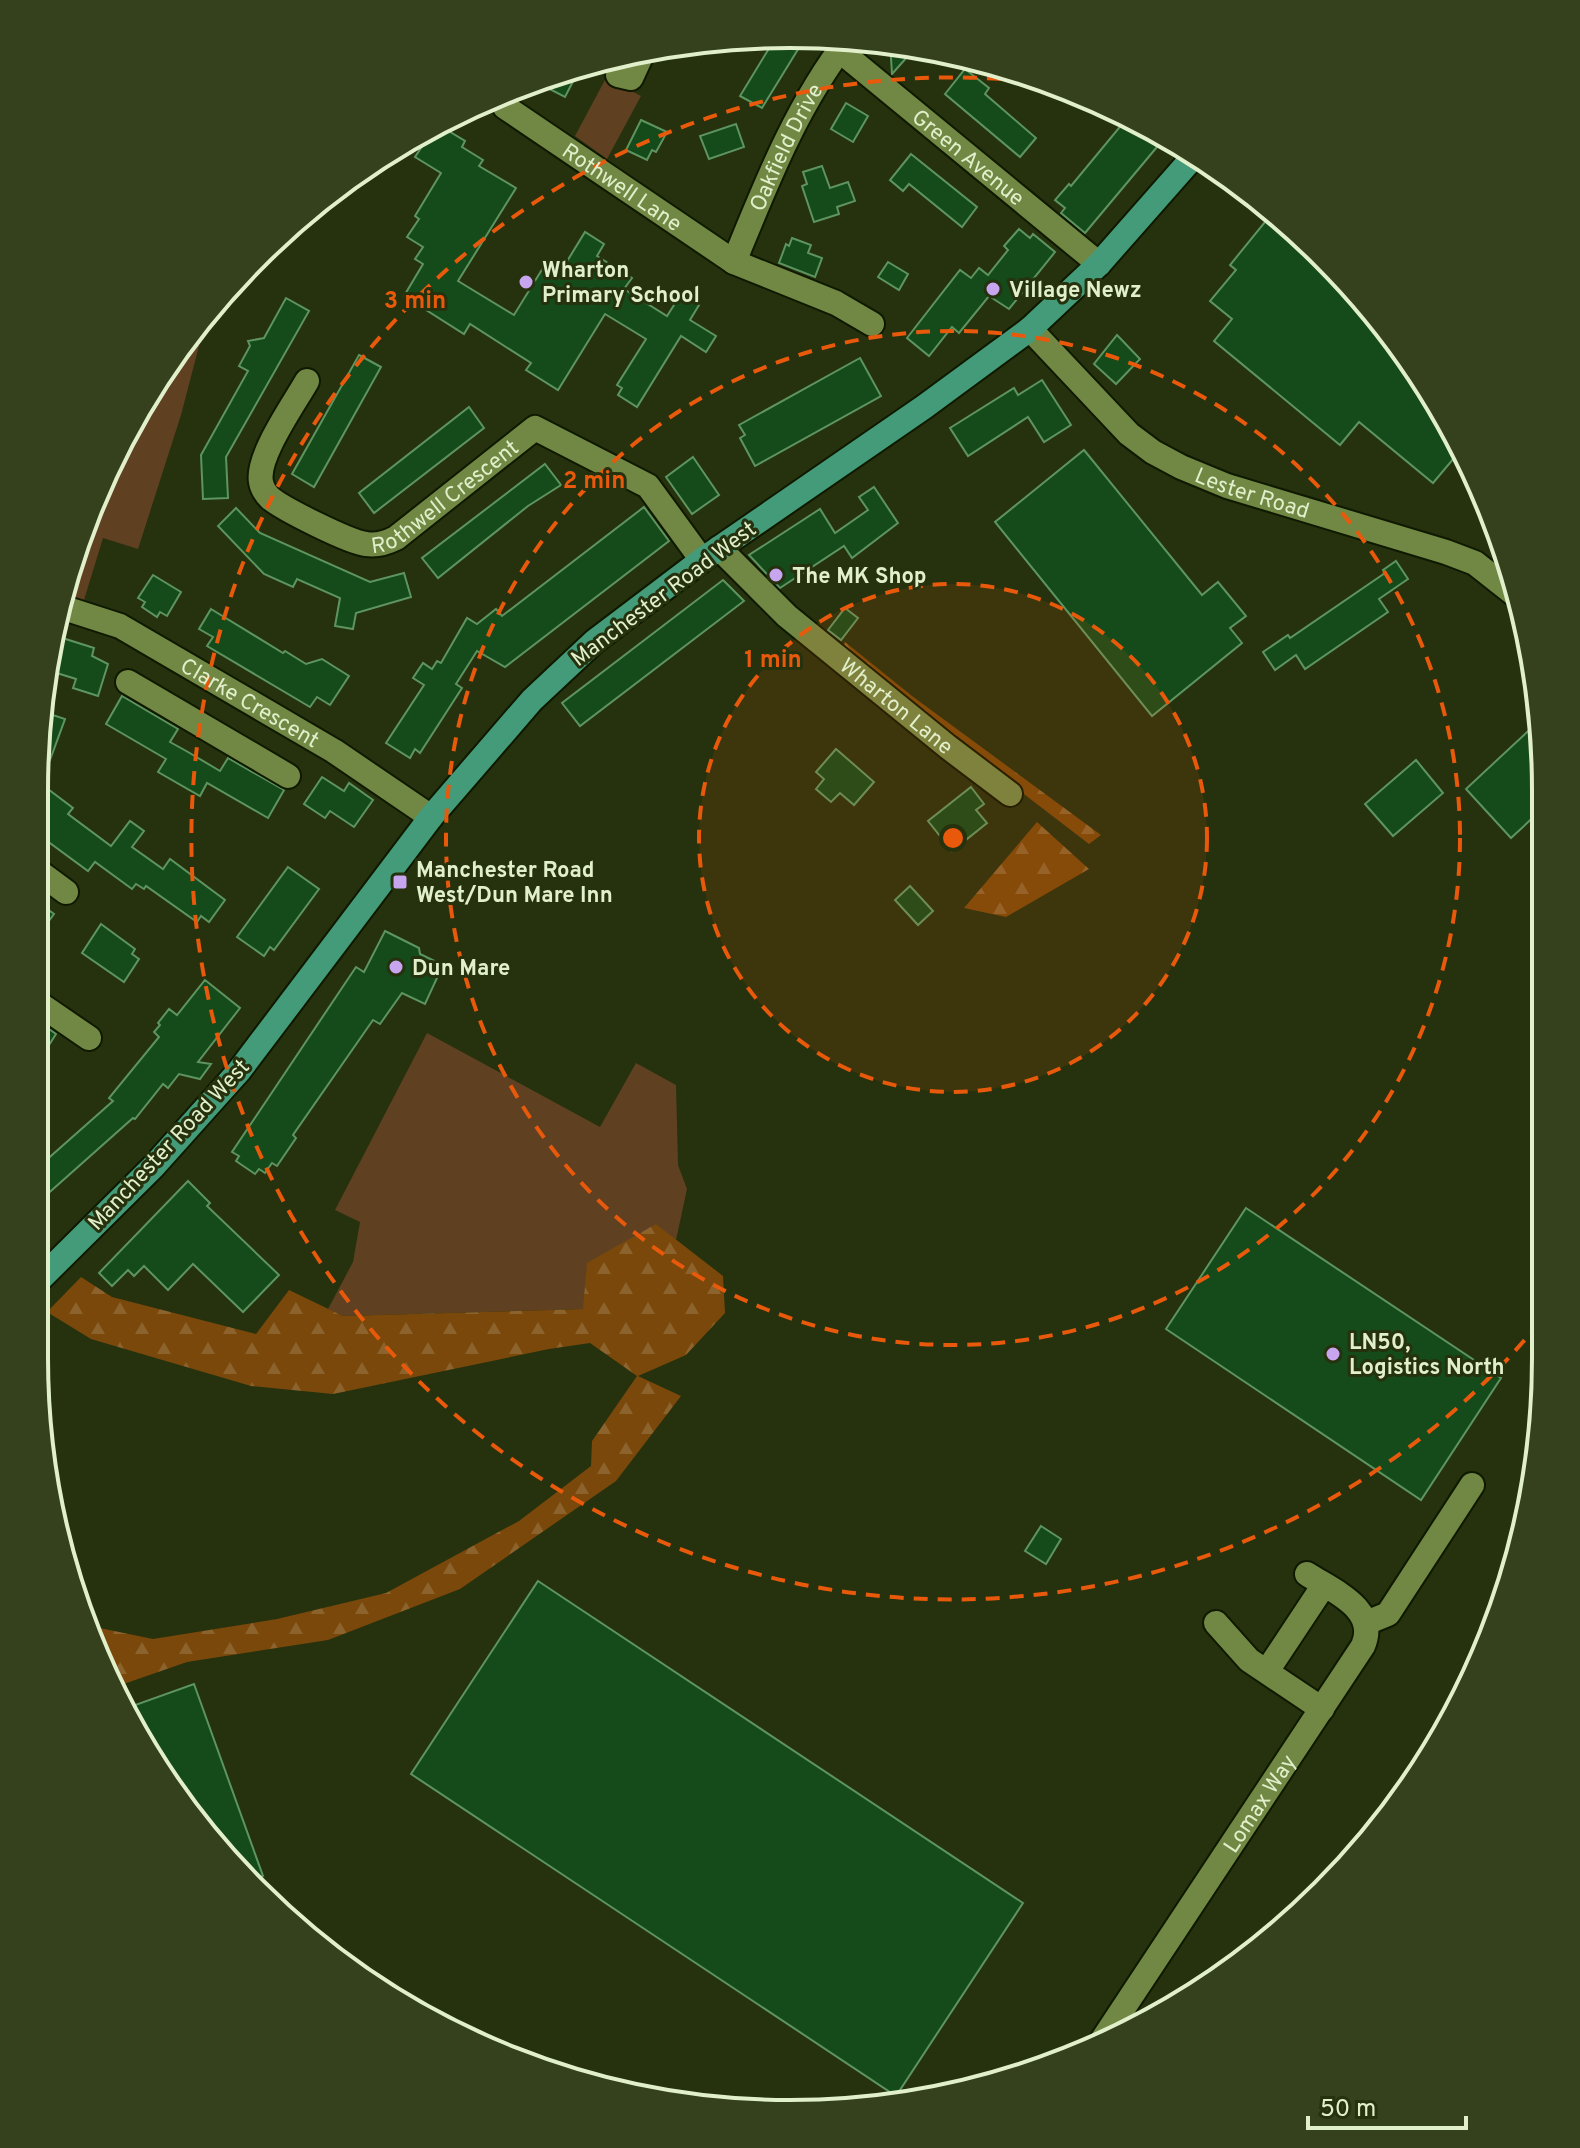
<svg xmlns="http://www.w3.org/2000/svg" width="1580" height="2148" viewBox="0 0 1580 2148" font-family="Overpass,sans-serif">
<defs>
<pattern id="forest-firs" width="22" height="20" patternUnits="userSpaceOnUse" patternTransform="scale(2)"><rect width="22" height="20" fill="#79480a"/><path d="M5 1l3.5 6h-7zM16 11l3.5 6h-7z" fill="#8c632c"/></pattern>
</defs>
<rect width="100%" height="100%" fill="#26310d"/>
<g fill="#5f4122">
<polygon points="606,78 641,96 607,159 575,136"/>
<polygon points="205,323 181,415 138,549 103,538 84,600 60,593 161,370"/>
<polygon points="427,1033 600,1127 636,1063 676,1085 678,1165 687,1189 676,1240 656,1224 583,1309 343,1316 328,1309 353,1262 360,1222 335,1210"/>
</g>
<g fill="url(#forest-firs)">
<polygon points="845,642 912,696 1101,835 1089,844 929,721 842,647"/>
<polygon points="1037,822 1089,869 1006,917 964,908"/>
<polygon points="656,1224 723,1276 725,1313 686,1355 638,1376 681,1396 616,1481 460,1589 328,1640 187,1662 115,1687 90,1626 153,1639 277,1619 386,1593 519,1521 591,1466 592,1441 637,1376 590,1343 549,1349 333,1394 251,1386 91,1339 47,1312 81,1277 112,1297 256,1334 289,1290 343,1316 583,1309 587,1263"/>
</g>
<g fill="#154a1a" stroke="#5d945f" stroke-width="2">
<polygon points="776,37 805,38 762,108 740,96"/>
<polygon points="890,41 916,47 892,74"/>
<polygon points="582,64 565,97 536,82 561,72"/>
<polygon points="965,69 989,88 985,94 1036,138 1020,157 945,94"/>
<polygon points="846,103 868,116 853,142 831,129"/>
<polygon points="1128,117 1167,135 1085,233 1061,213 1065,208 1055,200 1069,184 1071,186"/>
<polygon points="641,120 667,132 656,152 652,150 647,160 626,150"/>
<polygon points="437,124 465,141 462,147 483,160 479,166 516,188 458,281 514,315 546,263 561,271 585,232 604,244 597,256 632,278 624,289 667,316 681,294 699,305 690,320 716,336 706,352 681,336 637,407 618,395 622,388 617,385 646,339 605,314 558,390 526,370 531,363 470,324 464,334 404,296 423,264 415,259 423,247 407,237 419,219 415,216 441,173 415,157"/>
<polygon points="736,124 744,147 709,159 700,136"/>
<polygon points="911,154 977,207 962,227 909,184 903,191 890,180"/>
<polygon points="822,166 830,188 848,182 855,201 837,207 839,214 814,222 802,186 807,184 803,172"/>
<polygon points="1274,211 1289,222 1390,330 1460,451 1433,483 1359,422 1340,445 1214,341 1232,319 1210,301 1236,270 1230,265"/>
<polygon points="1019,229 1030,238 1033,234 1055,252 1009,309 989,296 959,333 952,327 929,356 907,338 960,270 971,278 979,268 988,275 1008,250 1004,246"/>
<polygon points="792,238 811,245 808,253 822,258 815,277 779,263 786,244 789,246"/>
<polygon points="888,262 908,274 899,290 878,277"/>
<polygon points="286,298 309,311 226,457 228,498 203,499 201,455 248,371 239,366 250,346 248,341 264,338"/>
<polygon points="1117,335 1140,359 1116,384 1094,364"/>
<polygon points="359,355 381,367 314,487 292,474"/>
<polygon points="860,358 881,396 755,466 740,438 745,435 739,425"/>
<polygon points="1042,380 1071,425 1044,442 1028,417 968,456 950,428 1014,388 1018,395"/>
<polygon points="469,407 484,428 374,513 359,493"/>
<polygon points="1084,450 1202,595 1218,582 1246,616 1230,628 1242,643 1152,716 995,522"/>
<polygon points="693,457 719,495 692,514 666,477"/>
<polygon points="545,464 561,485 528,506 438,578 422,558"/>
<polygon points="874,487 898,523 852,558 844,546 780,588 749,555 820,509 835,533 868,510 859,497"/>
<polygon points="644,507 669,541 505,667 477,651 456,684 462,688 420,753 415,749 410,758 386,743 424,685 413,678 423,663 432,669 437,661 441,663 467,618 477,624 496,609 502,616"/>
<polygon points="236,508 260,533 370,582 404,573 411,597 356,613 353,629 335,626 340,598 297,579 293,587 264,574 218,526"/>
<polygon points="1396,561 1408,579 1379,599 1388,612 1305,669 1296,655 1275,670 1263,652 1288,635 1290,638 1385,573 1383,570"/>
<polygon points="153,575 181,592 167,616 160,612 157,617 142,607 145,602 138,598"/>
<polygon points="723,580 744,601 580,726 562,703"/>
<polygon points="845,608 858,618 841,640 828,630"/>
<polygon points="211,609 283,653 285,651 306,664 322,659 349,676 330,705 317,697 310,707 207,646 213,637 199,629"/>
<polygon points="53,635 94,648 92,656 108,664 98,696 73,688 76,679 47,670"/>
<polygon points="122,696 178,729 170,742 188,752 220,771 228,758 284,790 268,818 207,783 200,796 158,772 166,759 106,724"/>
<polygon points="41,711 65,719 50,760 36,755"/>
<polygon points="1540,720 1540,811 1511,838 1466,789"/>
<polygon points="836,749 874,782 854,805 840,793 831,802 816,789 824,779 816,772"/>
<polygon points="1416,760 1443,793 1393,836 1365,804"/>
<polygon points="322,777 344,791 349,783 373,800 354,827 330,811 325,818 304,804"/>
<polygon points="36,780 73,808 68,814 111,846 130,821 144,831 132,847 163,869 170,859 225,900 209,922 201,916 197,922 146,886 144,889 136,884 132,889 95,862 88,871 35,832"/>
<polygon points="971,787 984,804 976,810 987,823 952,851 928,821"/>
<polygon points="288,867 319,889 274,950 270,947 264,956 237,937"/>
<polygon points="910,886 933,911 918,925 895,900"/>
<polygon points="35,900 54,914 35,940"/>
<polygon points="101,924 135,949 132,954 139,959 124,982 82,953"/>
<polygon points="385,931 419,948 420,954 443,965 425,1004 402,993 380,1024 373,1020 293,1135 296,1138 277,1166 272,1163 265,1173 259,1169 255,1174 236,1161 239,1156 232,1152 356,967 364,972"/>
<polygon points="205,980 240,1008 198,1062 211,1064 200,1079 179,1074 168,1088 163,1084 135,1119 133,1118 34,1206 34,1171 113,1101 109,1098 159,1037 154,1032 160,1025 158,1023 169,1009 177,1015"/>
<polygon points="35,1019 56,1034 35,1067"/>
<polygon points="188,1181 210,1203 207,1206 279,1275 243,1312 193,1264 168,1290 144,1266 134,1276 128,1270 112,1286 99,1273"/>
<polygon points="1246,1208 1501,1378 1421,1500 1166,1329"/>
<polygon points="1041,1526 1061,1539 1046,1564 1025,1551"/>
<polygon points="538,1581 1023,1903 896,2096 411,1774"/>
<polygon points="194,1684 263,1876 247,1882 136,1736 124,1709"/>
</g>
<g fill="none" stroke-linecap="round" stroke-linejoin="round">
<g stroke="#0f1900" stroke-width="28">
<g id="street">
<path id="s1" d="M839,50L1099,264"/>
<polyline points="618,75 631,78 643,52"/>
<path id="s2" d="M505,107L734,262L836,303L872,324"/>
<path id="s3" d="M734,262C766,184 796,106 848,39"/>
<path id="s4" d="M1030,329L1129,434L1153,452L1181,467L1227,486L1446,552L1475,563L1513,593"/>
<path id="s5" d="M307,381C294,404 256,457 261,482C262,488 266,494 270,498C283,509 349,542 366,544C377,546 386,543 396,538L535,428L648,486L702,560"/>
<path id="s6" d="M719,548L787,616L948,747L1010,794"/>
<path id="s7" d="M58,606L120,626L334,751L431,817"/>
<polyline points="128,682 288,776"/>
<polyline points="35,869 66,892"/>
<polyline points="35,1001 89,1038"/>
<polyline points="1216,1623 1249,1660 1322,1709"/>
<polyline points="1366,1623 1388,1614 1472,1485"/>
<polyline points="1267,1671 1324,1585"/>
<path id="s8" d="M1099,2045L1363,1646C1379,1609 1333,1591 1307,1574"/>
</g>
</g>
<g stroke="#0f1900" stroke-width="28">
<polyline id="primary" points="34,1285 153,1167 239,1071 431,817 532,700 595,641 702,560 924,407 1030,329 1099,264 1195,155"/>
</g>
<use href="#street" stroke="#718844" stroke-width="24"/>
<use href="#primary" stroke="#439b79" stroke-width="24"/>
</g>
<circle cx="953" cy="838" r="254" fill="#e8590c" fill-opacity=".12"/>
<g fill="none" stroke="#e8590c" stroke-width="4" stroke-dasharray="14 10">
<circle cx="953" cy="838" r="254"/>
<circle cx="953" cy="838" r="507"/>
<path d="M1540 1322A761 761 0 1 1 1052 84"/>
</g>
<g fill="#c7a6ef" stroke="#26310d" stroke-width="3">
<circle cx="526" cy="282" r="8"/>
<circle cx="993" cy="289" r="8"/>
<circle cx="776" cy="575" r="8"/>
<rect x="392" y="874" width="16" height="16" rx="4"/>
<circle cx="396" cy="967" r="8"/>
<circle cx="1333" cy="1354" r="8"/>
</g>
<g text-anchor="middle" stroke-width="6" stroke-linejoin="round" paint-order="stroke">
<g font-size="22" fill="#e1efcb" stroke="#26310d">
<text dy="8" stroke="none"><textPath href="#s3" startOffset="126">Oakfield Drive</textPath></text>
<text dy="8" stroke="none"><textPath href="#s1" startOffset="168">Green Avenue</textPath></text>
<text dy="8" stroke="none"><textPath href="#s2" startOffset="142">Rothwell Lane</textPath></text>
<text dy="8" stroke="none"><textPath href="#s5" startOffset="332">Rothwell Crescent</textPath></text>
<text dy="8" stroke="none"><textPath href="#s4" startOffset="282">Lester Road</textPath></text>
<text transform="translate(663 593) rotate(-37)" y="8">Manchester Road West</text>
<text dy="8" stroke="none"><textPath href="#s7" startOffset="216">Clarke Crescent</textPath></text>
<text dy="8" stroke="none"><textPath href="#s6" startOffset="238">Wharton Lane</textPath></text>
<text transform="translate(168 1144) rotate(-47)" y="8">Manchester Road West</text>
<text dy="8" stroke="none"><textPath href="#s8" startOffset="290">Lomax Way</textPath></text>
</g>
<g font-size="22" font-weight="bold" fill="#e1efcb" stroke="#26310d" text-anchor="start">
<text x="542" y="277">Wharton<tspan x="542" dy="25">Primary School</tspan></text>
<text x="1009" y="297">Village Newz</text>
<text x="792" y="583">The MK Shop</text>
<text x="416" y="877">Manchester Road<tspan x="416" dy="25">West/Dun Mare Inn</tspan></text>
<text x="412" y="975">Dun Mare</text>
<text x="1349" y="1349">LN50,<tspan x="1349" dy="25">Logistics North</tspan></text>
</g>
</g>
<path d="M0 0H1580V2148H0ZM790 48H790A742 742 0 0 1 1532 790V1358A742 742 0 0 1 790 2100H790A742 742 0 0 1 48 1358V790A742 742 0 0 1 790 48Z" fill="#35401c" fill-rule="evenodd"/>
<path fill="none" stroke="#e1efcb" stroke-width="4" d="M790 48H790A742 742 0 0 1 1532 790V1358A742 742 0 0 1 790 2100H790A742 742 0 0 1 48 1358V790A742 742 0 0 1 790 48Z"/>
<circle cx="953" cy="838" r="12" fill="#e8590c" stroke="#26310d" stroke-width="4"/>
<g font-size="24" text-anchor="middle" font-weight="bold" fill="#e8590c" stroke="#26310d" stroke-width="6" stroke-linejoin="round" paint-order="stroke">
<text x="415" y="308">3 min</text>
<text x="594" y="488">2 min</text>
<text x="773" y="667">1 min</text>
</g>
<path d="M1308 2116v12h158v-12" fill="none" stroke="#e1efcb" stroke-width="4"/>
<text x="1320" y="2116" font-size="24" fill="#e1efcb" stroke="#26310d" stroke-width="6" paint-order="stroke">50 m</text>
</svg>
